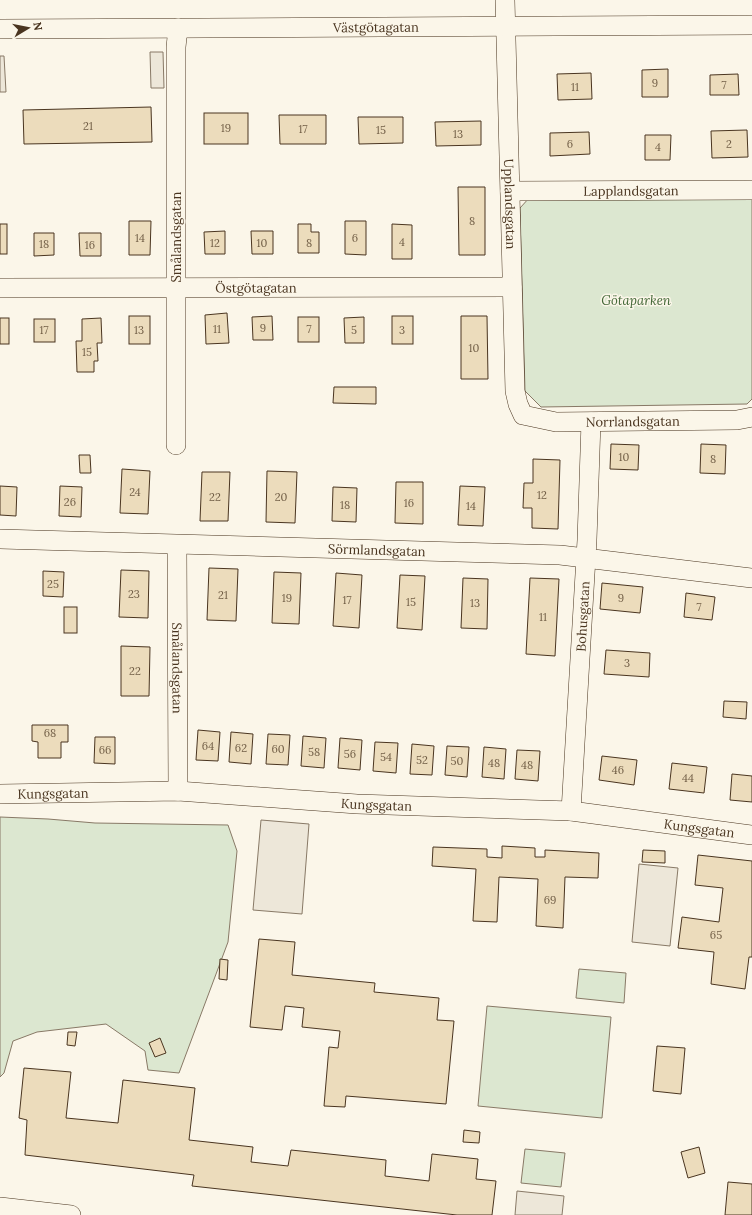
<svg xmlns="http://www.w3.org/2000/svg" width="752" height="1215" viewBox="0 0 752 1215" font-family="Lora,serif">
<rect width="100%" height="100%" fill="#fbf6e9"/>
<g fill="#dce7d0" stroke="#887966">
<polygon points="752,194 752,399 747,404 541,407 525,391 520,208 530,197"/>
<polygon points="0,817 48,819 95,823 228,825 237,851 228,942 179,1073 148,1070 145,1051 106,1024 37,1032 13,1041 4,1073 0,1077"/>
<polygon points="579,969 626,973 624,1003 576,998"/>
<polygon points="487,1006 611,1017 602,1118 478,1106"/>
<polygon points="525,1149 565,1153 561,1187 521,1183"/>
</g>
<g fill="#ede7d9" stroke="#887966">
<polygon points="150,52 163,52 164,88 151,88"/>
<polygon points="0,56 4,56 6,92 0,92"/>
<polygon points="261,820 309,824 302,914 253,910"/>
<polygon points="639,864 678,868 670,946 632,942"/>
<polygon points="517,1191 564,1196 562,1215 515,1215"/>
</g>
<g fill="#ecdcbc" stroke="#4a3520">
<polygon points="668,69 668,97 642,97 642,70"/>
<polygon points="591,73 592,99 558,100 557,74"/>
<polygon points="738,74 739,95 710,95 710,75"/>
<polygon points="151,107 152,142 24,144 23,110"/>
<rect x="204" y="113" width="44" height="31"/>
<polygon points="279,115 326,115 326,144 280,144"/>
<polygon points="358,117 403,117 403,143 359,144"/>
<polygon points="481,121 481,145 436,146 435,122"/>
<polygon points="747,130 748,157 712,158 711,131"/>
<polygon points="589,132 590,154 550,156 550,133"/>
<polygon points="645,135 671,135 670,160 645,160"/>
<polygon points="458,187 485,187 485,255 459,255"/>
<polygon points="129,221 151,221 150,255 129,255"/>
<polygon points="345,221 366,221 366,255 345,254"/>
<rect x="0" y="224" width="7" height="30"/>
<polygon points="298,224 311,224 311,232 319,232 319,253 298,253"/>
<polygon points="392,224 412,225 412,259 392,259"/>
<polygon points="225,231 225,254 205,254 204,232"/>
<polygon points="251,231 273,231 273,254 252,254"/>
<polygon points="34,233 54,233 54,255 34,256"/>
<polygon points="79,233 101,233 101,256 80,256"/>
<polygon points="227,313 229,343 206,344 205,315"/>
<rect x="129" y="316" width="21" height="28"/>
<polygon points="272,316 273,340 253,340 252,317"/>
<rect x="392" y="316" width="21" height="28"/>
<polygon points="461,316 487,316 488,379 461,379"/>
<rect x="298" y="317" width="21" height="25"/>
<polygon points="364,317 364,343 345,343 344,318"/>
<rect x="0" y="318" width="9" height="26"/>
<polygon points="101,318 102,343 97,343 98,361 94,361 94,372 77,372 76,341 82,341 82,319"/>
<rect x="34" y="319" width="21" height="23"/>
<polygon points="334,387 376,387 376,404 333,403"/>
<polygon points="611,444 639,445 638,470 610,469"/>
<polygon points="701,444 726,445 725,474 700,473"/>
<polygon points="79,455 90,455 91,473 80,473"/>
<polygon points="533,459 560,460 558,529 532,528 532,508 523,508 524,483 533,483"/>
<polygon points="122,469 150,471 148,514 120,513"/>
<polygon points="267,471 297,472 295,523 266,522"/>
<polygon points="202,472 230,472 228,521 200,521"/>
<polygon points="396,482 423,482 423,524 395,523"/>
<polygon points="0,486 17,487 16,516 0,515"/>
<polygon points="60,486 82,487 81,517 59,516"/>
<polygon points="460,486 485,487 483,526 458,525"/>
<polygon points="333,487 357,488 356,522 332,521"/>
<polygon points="209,568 238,569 236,621 207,620"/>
<polygon points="121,570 149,571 148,618 119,617"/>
<polygon points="43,571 64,572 63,597 43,596"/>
<polygon points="274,572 301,573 299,624 272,623"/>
<polygon points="336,573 362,575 359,628 333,626"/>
<polygon points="400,575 425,576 422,630 397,628"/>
<polygon points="463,578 488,579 487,629 461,628"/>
<polygon points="530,578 559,579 555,656 526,654"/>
<polygon points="602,583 643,587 640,613 600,609"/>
<polygon points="686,593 715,597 712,620 684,617"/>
<rect x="64" y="607" width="13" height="26"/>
<polygon points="121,646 150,647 149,696 121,696"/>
<polygon points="606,650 650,653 649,677 604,674"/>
<polygon points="724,701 747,702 746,719 723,717"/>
<polygon points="32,725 68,725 68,742 61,742 61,758 38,758 38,742 32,741"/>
<polygon points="198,730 220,732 218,761 196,760"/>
<polygon points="231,732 253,734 251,764 229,762"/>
<polygon points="268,734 290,735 288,765 266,764"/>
<polygon points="303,736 326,738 324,768 301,766"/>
<polygon points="95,737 115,737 115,764 94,763"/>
<polygon points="340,738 362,740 360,770 338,768"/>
<polygon points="375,742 398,743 396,773 373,771"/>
<polygon points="412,744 434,746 432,775 410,774"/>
<polygon points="447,746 469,747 467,777 445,775"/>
<polygon points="484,747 506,749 504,779 482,777"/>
<polygon points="517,750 540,751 538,781 515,779"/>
<polygon points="602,756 637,760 634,785 599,780"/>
<polygon points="672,763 707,767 704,793 669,789"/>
<polygon points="732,774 752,776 752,802 730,800"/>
<polygon points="502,846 535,848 535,857 545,857 545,850 599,853 598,878 565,877 563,928 536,926 538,879 499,877 497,922 473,921 476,869 432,866 433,847 487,849 487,857 502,858"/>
<polygon points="643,850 665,851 665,863 642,862"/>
<polygon points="698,855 752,861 752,957 749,957 745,989 711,984 714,952 678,948 682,917 719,922 723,888 695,885"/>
<polygon points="259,939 295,942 292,975 375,983 374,992 439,998 437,1020 454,1021 446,1104 346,1096 345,1107 324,1106 329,1047 338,1048 340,1031 302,1027 304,1008 285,1006 282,1030 250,1027"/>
<polygon points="220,959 228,960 227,980 219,979"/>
<polygon points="68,1032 77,1032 75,1046 67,1045"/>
<polygon points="160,1038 166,1053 155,1057 149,1043"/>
<polygon points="657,1046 685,1048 681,1094 653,1091"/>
<polygon points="24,1068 71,1072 66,1118 118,1123 123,1080 195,1088 189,1140 253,1147 251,1162 288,1166 291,1150 386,1160 385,1176 429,1181 432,1154 478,1159 476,1179 496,1181 492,1215 457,1215 192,1186 194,1175 25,1155 27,1120 19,1118"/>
<polygon points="464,1130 480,1132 479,1143 463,1142"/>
<polygon points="699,1147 705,1173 688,1178 681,1152"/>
<polygon points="728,1182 752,1184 752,1215 725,1215"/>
</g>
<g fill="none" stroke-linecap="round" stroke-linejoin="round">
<g stroke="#4a3520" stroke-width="20">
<g id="minor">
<path id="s1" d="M505,0L515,391L518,404L523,415L556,422L737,420L752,417"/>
<path id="s2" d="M0,29L752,25"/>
<path id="s3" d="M510,191L752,190"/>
<path id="s4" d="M0,288L512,287"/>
<polyline points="176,445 176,47 178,28"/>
<path id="s5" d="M0,539L560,555L752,578"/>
<path id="s6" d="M177,546L178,791"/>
<path id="s7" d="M0,794L178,791L357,804L571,811L752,835"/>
<path id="s8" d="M571,811L587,540L591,422"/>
<polyline points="0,1207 71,1215"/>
</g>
</g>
<use href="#minor" stroke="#fbf6e9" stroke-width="19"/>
</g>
<g text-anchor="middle" stroke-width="3" stroke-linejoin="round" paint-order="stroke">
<g font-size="11" fill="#725f47">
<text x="655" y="87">9</text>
<text x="724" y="89">7</text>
<text x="575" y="91">11</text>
<text x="88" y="130">21</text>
<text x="226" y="132">19</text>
<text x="303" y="133">17</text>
<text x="381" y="134">15</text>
<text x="458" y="138">13</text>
<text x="570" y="148">6</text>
<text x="729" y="148">2</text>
<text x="658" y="151">4</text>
<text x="472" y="225">8</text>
<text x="140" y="242">14</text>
<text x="355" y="242">6</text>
<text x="402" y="246">4</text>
<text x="215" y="247">12</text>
<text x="262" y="247">10</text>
<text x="309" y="247">8</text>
<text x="44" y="248">18</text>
<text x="90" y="249">16</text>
<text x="263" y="332">9</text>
<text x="217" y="333">11</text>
<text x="309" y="333">7</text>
<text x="44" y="334">17</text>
<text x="139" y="334">13</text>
<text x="354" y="334">5</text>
<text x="402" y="334">3</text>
<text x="474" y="352">10</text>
<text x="87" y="356">15</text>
<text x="624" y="461">10</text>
<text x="713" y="463">8</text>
<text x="135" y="496">24</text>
<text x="542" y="499">12</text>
<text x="215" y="501">22</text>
<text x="281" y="501">20</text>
<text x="70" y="506">26</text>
<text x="409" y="507">16</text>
<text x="345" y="509">18</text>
<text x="471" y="510">14</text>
<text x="53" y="588">25</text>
<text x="134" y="598">23</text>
<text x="223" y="599">21</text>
<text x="287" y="602">19</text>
<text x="621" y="602">9</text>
<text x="347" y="604">17</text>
<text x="411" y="606">15</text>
<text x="475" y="607">13</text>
<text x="699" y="611">7</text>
<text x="543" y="621">11</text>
<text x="627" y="667">3</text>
<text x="135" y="675">22</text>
<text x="50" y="737">68</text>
<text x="208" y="750">64</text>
<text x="241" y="752">62</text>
<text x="278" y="753">60</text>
<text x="105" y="754">66</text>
<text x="314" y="756">58</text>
<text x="350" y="758">56</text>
<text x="386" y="761">54</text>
<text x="422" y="764">52</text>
<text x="457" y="765">50</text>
<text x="494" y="767">48</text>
<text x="527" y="769">48</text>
<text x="618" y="774">46</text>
<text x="688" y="782">44</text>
<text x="550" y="904">69</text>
<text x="716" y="939">65</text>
</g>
<g font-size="13" fill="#4a3520" stroke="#fbf6e9">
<text dy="5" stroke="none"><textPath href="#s2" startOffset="376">Västgötagatan</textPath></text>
<text dy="5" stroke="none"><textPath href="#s3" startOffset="121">Lapplandsgatan</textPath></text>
<text dy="5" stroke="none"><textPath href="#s1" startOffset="204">Upplandsgatan</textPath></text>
<text transform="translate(176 237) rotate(-90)" y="5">Smålandsgatan</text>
<text dy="5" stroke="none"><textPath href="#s4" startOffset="256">Östgötagatan</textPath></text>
<text dy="5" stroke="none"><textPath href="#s1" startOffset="527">Norrlandsgatan</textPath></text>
<text dy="5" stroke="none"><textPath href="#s5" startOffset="377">Sörmlandsgatan</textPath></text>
<text dy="5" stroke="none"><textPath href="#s8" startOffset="195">Bohusgatan</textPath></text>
<text dy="5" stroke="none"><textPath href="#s6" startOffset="122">Smålandsgatan</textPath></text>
<text dy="5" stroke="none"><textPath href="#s7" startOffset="53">Kungsgatan</textPath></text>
<text dy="5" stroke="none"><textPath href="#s7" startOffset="377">Kungsgatan</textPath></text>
<text dy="5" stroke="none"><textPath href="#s7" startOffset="701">Kungsgatan</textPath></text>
</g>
<g font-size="13" font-style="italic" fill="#436837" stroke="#fbf6e9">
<text x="636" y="305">Götaparken</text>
</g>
</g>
<g transform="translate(28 28) rotate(80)" stroke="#fbf6e9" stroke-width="3" paint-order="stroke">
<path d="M0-3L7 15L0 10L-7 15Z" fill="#4a3520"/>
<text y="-6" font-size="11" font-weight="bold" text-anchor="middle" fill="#4a3520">N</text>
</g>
</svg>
